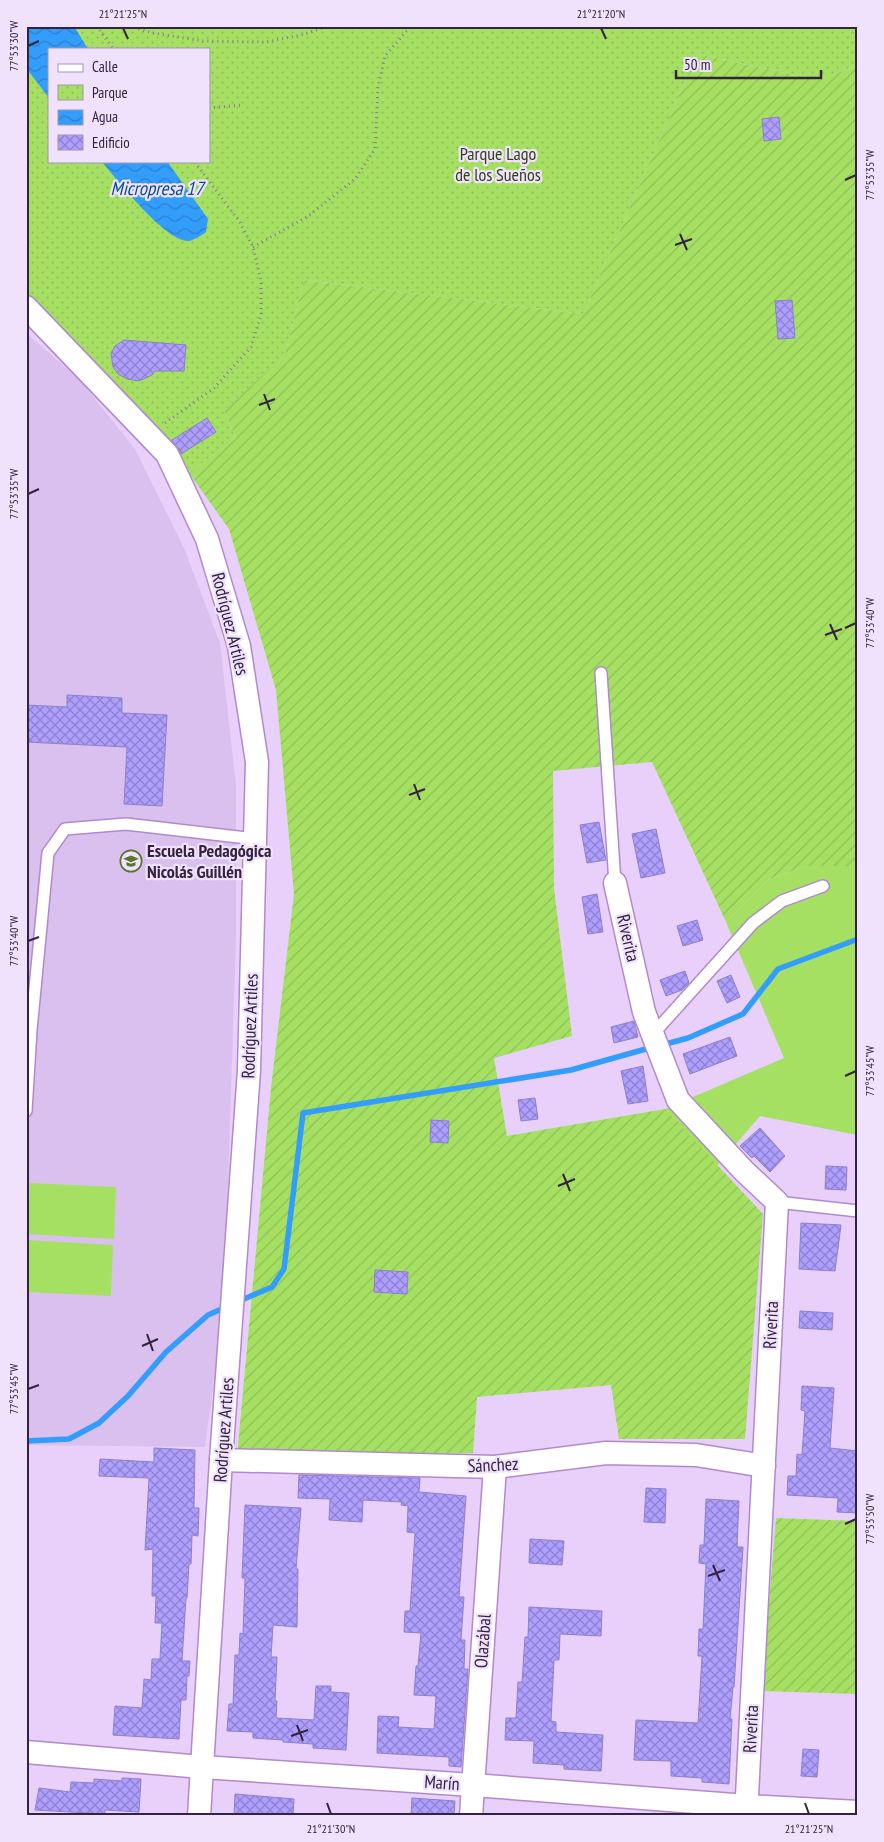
<svg xmlns="http://www.w3.org/2000/svg" width="884" height="1842" viewBox="0 0 884 1842" font-family="'PT Sans Narrow',sans-serif">
<defs>
<pattern id="park-dots" width="8" height="8" patternUnits="userSpaceOnUse" patternTransform="scale(1.25)"><rect width="8" height="8" fill="#a6e063"/><path d="M2 2h.1M6 6h.1" fill="none" stroke="#8fc057" stroke-width="1.8" stroke-linecap="round"/></pattern>
<pattern id="garden-furrows" width="10" height="10" patternUnits="userSpaceOnUse" patternTransform="scale(1.25)"><rect width="10" height="10" fill="#a6e063"/><path d="M-1 1l2-2M0 10L10 0M9 11l2-2" fill="none" stroke="#8fc057"/></pattern>
<pattern id="water-waves" width="16" height="10" patternUnits="userSpaceOnUse" patternTransform="scale(1.25)"><rect width="16" height="10" fill="#339dfc"/><path d="M0 5q4-4 8 0t8 0" fill="none" stroke="#2c80cd"/></pattern>
<pattern id="building-cross-hatch" width="8" height="8" patternUnits="userSpaceOnUse" patternTransform="scale(1.25)"><rect width="8" height="8" fill="#ae9ffe"/><path d="M0 0l8 8M0 8l8-8" fill="none" stroke="#8e81cf"/></pattern>
</defs>
<rect width="100%" height="100%" fill="#e8d0fa"/>
<polygon fill="#d9c0ee" points="26,333 79,379 135,449 184,548 220,643 236,786 236,936 224,1309 205,1447 26,1445"/>
<g fill="#a6e063">
<polygon points="806,866 858,866 858,1135 760,1116 717,1166 665,1109 784,1058 726,922 769,879"/>
<polygon points="30,1183 116,1187 114,1239 27,1234"/>
<polygon points="27,1240 113,1245 111,1296 26,1292"/>
</g>
<path fill="url(#park-dots)" fill-rule="evenodd" d="M26,26H858V65L819,80L697,54L583,314L304,280L285,354L224,411L236,438L189,473L26,301ZM49,49H209V161H49Z"/>
<g fill="url(#garden-furrows)">
<polygon points="697,54 819,80 858,65 858,866 806,866 769,879 726,922 652,762 553,771 554,888 572,1036 494,1058 507,1136 665,1109 763,1214 745,1439 619,1439 611,1385 477,1397 473,1453 237,1456 271,1088 294,894 276,690 229,529 189,473 236,438 224,411 285,354 304,280 583,314"/>
<polygon points="776,1518 858,1521 858,1694 762,1691"/>
</g>
<g fill="url(#water-waves)">
<polygon points="26,26 74,26 88,49 49,49 49,98 26,68"/>
<path d="M101,161H167L208,219L206,232C202,235 194,240 189,241C165,242 117,179 101,161Z"/>
</g>
<g fill="none" stroke-linecap="round" stroke-linejoin="round">
<g stroke="#339dfc" stroke-width="5.5">
<polyline points="662,1045 688,1038 743,1014 778,969 858,939"/>
<polyline points="237,1302 272,1287 284,1269 303,1113 571,1070 653,1047"/>
<polyline points="26,1441 69,1439 99,1423 128,1396 166,1352 208,1315 226,1307"/>
</g>
</g>
<g fill="url(#building-cross-hatch)" stroke="#8c81c8">
<polygon points="779,117 781,139 764,141 762,119"/>
<polygon points="792,300 795,338 778,339 775,301"/>
<polygon points="124,340 186,345 184,371 155,371 152,375 139,381 127,379 118,374 113,367 111,353 115,346"/>
<polygon points="207,418 216,432 181,454 172,440"/>
<polygon points="67,695 122,698 122,713 167,715 162,806 124,804 127,747 26,742 26,705 67,707"/>
<polygon points="599,822 606,860 587,863 580,825"/>
<polygon points="656,829 665,873 641,878 632,834"/>
<polygon points="597,894 603,932 588,934 582,897"/>
<polygon points="697,920 703,940 683,946 677,926"/>
<polygon points="685,971 689,983 682,990 666,996 660,980"/>
<polygon points="731,975 740,997 727,1003 717,981"/>
<polygon points="634,1021 638,1037 614,1043 611,1027"/>
<polygon points="730,1037 737,1056 690,1074 683,1054"/>
<polygon points="643,1066 648,1101 628,1104 621,1071"/>
<polygon points="535,1098 538,1119 521,1121 518,1100"/>
<polygon points="431,1120 449,1121 448,1143 430,1142"/>
<polygon points="760,1128 785,1156 770,1172 754,1156 752,1158 740,1146"/>
<polygon points="826,1166 847,1167 846,1190 825,1189"/>
<polygon points="801,1223 841,1225 835,1271 799,1269"/>
<polygon points="375,1270 408,1272 407,1294 374,1292"/>
<polygon points="800,1311 833,1313 832,1330 799,1328"/>
<polygon points="802,1386 834,1388 830,1448 858,1451 858,1513 837,1512 838,1498 787,1495 788,1476 796,1476 797,1454 802,1455 805,1411 801,1410"/>
<polygon points="154,1448 195,1450 194,1508 199,1508 198,1536 192,1535 191,1564 189,1564 187,1598 186,1598 182,1661 190,1661 189,1676 187,1676 186,1700 181,1700 179,1739 113,1735 115,1706 142,1708 144,1679 151,1680 152,1659 160,1659 162,1623 155,1623 156,1596 152,1596 153,1549 145,1550 149,1478 99,1476 100,1459 154,1462"/>
<polygon points="299,1475 420,1478 419,1492 466,1496 459,1597 464,1597 461,1640 465,1640 464,1669 468,1669 461,1767 449,1766 449,1757 377,1753 378,1716 399,1717 398,1727 434,1729 436,1696 414,1695 416,1666 418,1666 421,1633 404,1632 405,1611 410,1611 415,1533 407,1532 408,1506 401,1505 402,1502 363,1500 362,1522 329,1520 330,1499 298,1498"/>
<polygon points="646,1488 666,1489 665,1523 644,1522"/>
<polygon points="706,1499 739,1501 737,1547 743,1547 734,1687 733,1687 730,1719 732,1719 729,1784 702,1782 702,1778 671,1776 671,1761 634,1760 636,1720 698,1723 702,1656 698,1656 699,1629 703,1629 706,1564 699,1563 700,1545 704,1545"/>
<polygon points="245,1505 301,1508 296,1569 298,1569 297,1627 273,1625 271,1657 277,1657 275,1701 277,1701 276,1718 314,1720 316,1686 331,1686 331,1692 349,1693 346,1750 313,1748 313,1744 283,1742 283,1740 253,1738 253,1732 227,1731 229,1704 233,1704 235,1655 239,1655 240,1633 243,1634 245,1578 242,1578"/>
<polygon points="530,1539 564,1541 562,1565 529,1563"/>
<polygon points="529,1607 602,1611 601,1636 560,1634 559,1660 554,1660 551,1721 556,1722 556,1732 603,1735 601,1771 564,1769 564,1765 533,1763 534,1741 505,1740 506,1718 516,1718 518,1682 522,1682 525,1637 528,1637"/>
<polygon points="803,1749 819,1750 817,1777 801,1776"/>
<polygon points="122,1778 141,1779 139,1812 105,1810 105,1814 35,1810 39,1788 70,1792 71,1782 94,1783 94,1779 122,1781"/>
<polygon points="235,1794 294,1799 293,1816 234,1816"/>
<polygon points="412,1798 455,1801 454,1816 411,1816"/>
</g>
<g fill="none" stroke-linecap="round" stroke-linejoin="round">
<g stroke="#b18acd" stroke-width="14">
<g id="service">
<polyline points="601,673 615,883"/>
<polyline points="653,1034 753,923 782,901 823,886"/>
<polyline points="26,1111 31,1030 48,853 65,829 126,824 256,839"/>
<polyline points="777,1202 858,1211"/>
</g>
</g>
<g stroke="#b18acd" stroke-width="25">
<g id="minor">
<polyline points="26,307 167,454 207,539 239,646 257,762 249,1070 221,1460 199,1816"/>
<polyline points="615,883 644,1012 678,1100 744,1171 777,1202 746,1816"/>
<polyline points="221,1460 495,1467 606,1453 696,1455 764,1466"/>
<polyline points="26,1752 202,1767 473,1785 747,1806 858,1812"/>
<polyline points="471,1816 495,1467"/>
</g>
</g>
<g stroke="#8b779a" stroke-width="3" stroke-dasharray="1 4" stroke-linecap="butt">
<polyline points="97,26 113,49"/>
<polyline points="129,26 153,33 203,41 267,42 305,34 327,26"/>
<polyline points="209,108 242,105"/>
<polyline points="253,247 307,217 355,179 375,149 378,87 385,56 411,26"/>
<polyline points="165,423 214,388 251,347 261,315 261,281 253,247 239,221 194,161"/>
</g>
<use href="#service" stroke="#fff" stroke-width="11"/>
<use href="#minor" stroke="#fff" stroke-width="22"/>
</g>
<path fill="none" stroke="#33233e" stroke-width="2" d="M123,28L128,39M601,28L606,39M28,46L39,41M845,180L856,175M680,234L687,250M675,245L692,239M264,394L270,410M259,405L275,399M28,494L39,489M830,624L837,640M845,628L856,623M825,635L842,629M414,784L420,800M409,795L425,789M28,941L39,937M845,1076L856,1071M563,1174L570,1191M558,1186L575,1179M147,1334L153,1351M142,1346L158,1339M28,1389L39,1385M845,1524L856,1519M713,1565L720,1581M708,1576L725,1570M297,1725L303,1741M291,1736L308,1730M327,1803L331,1814M805,1803L809,1814"/>
<defs>
<g id="university-ring" transform="scale(1.125)"><circle r="9.5" fill="#f0e1fd" stroke="#56772e" stroke-width="1.5"/><path d="M0-5L7-2L0 1L-7-2ZM-4 1L0 2.5L4 1V4Q0 6-4 4Z" fill="#56772e"/></g>
</defs>
<g fill-rule="evenodd">
<use href="#university-ring" x="131" y="861"/>
</g>
<g text-anchor="middle" stroke-width="4.5" stroke-linejoin="round" paint-order="stroke">
<g font-size="18" fill="#2e4412" stroke="#f0e1fd">
<text x="498" y="160">Parque Lago<tspan x="498" dy="21">de los Sueños</tspan></text>
</g>
<g font-size="18" fill="#33233e" stroke="#f0e1fd">
<text transform="translate(230 624) rotate(76)" y="6">Rodríguez Artiles</text>
<text transform="translate(628 938) rotate(77)" y="6">Riverita</text>
<text transform="translate(250 1026) rotate(-88)" y="6">Rodríguez Artiles</text>
<text transform="translate(771 1325) rotate(-87)" y="6">Riverita</text>
<text transform="translate(224 1430) rotate(-86)" y="6">Rodríguez Artiles</text>
<text transform="translate(493 1465) rotate(-3)" y="6">Sánchez</text>
<text transform="translate(483 1641) rotate(-86)" y="6">Olazábal</text>
<text transform="translate(751 1729) rotate(-87)" y="6">Riverita</text>
<text transform="translate(442 1783) rotate(4)" y="6">Marín</text>
</g>
<g font-size="18" font-weight="bold" fill="#33233e" stroke="#f0e1fd" text-anchor="start">
<text x="147" y="857">Escuela Pedagógica<tspan x="147" dy="21">Nicolás Guillén</tspan></text>
</g>
<g font-size="19" font-style="italic" fill="#03508c" stroke="#f0e1fd">
<text x="157" y="195">Micropresa 17</text>
</g>
</g>
<rect width="884" height="1842" fill="none" stroke="#f0e1fd" stroke-width="55"/>
<rect x="48" y="48" width="162" height="115" fill="#f0e1fd" stroke="#a495b1"/>
<rect x="58" y="64" width="25" height="8" fill="#ffffff" stroke="#a495b1"/>
<text x="92" y="72" font-size="15" fill="#33233e">Calle</text>
<rect x="58" y="85" width="25" height="15" fill="url(#park-dots)" stroke="#a495b1"/>
<text x="92" y="98" font-size="15" fill="#33233e">Parque</text>
<rect x="58" y="110" width="25" height="15" fill="url(#water-waves)" stroke="#a495b1"/>
<text x="92" y="122" font-size="15" fill="#33233e">Agua</text>
<rect x="58" y="135" width="25" height="15" fill="url(#building-cross-hatch)" stroke="#a495b1"/>
<text x="92" y="148" font-size="15" fill="#33233e">Edificio</text>
<path d="M676 70v8h145v-8" fill="none" stroke="#33233e" stroke-width="2.5"/>
<text x="684" y="70" font-size="15" fill="#33233e" stroke="#f0e1fd" stroke-width="4" paint-order="stroke">50 m</text>
<rect x="28" y="28" width="828" height="1786" fill="none" stroke="#33233e" stroke-width="2"/>
<g font-size="12" text-anchor="middle" fill="#33233e">
<text x="123" y="18">21°21'25"N</text>
<text x="601" y="18">21°21'20"N</text>
<text transform="translate(14 46) rotate(-90)" y="4">77°53'30"W</text>
<text transform="translate(870 175) rotate(-90)" y="4">77°53'35"W</text>
<text transform="translate(14 494) rotate(-90)" y="4">77°53'35"W</text>
<text transform="translate(870 623) rotate(-90)" y="4">77°53'40"W</text>
<text transform="translate(14 941) rotate(-90)" y="4">77°53'40"W</text>
<text transform="translate(870 1071) rotate(-90)" y="4">77°53'45"W</text>
<text transform="translate(14 1389) rotate(-90)" y="4">77°53'45"W</text>
<text transform="translate(870 1519) rotate(-90)" y="4">77°53'50"W</text>
<text x="331" y="1833">21°21'30"N</text>
<text x="809" y="1833">21°21'25"N</text>
</g>
</svg>
